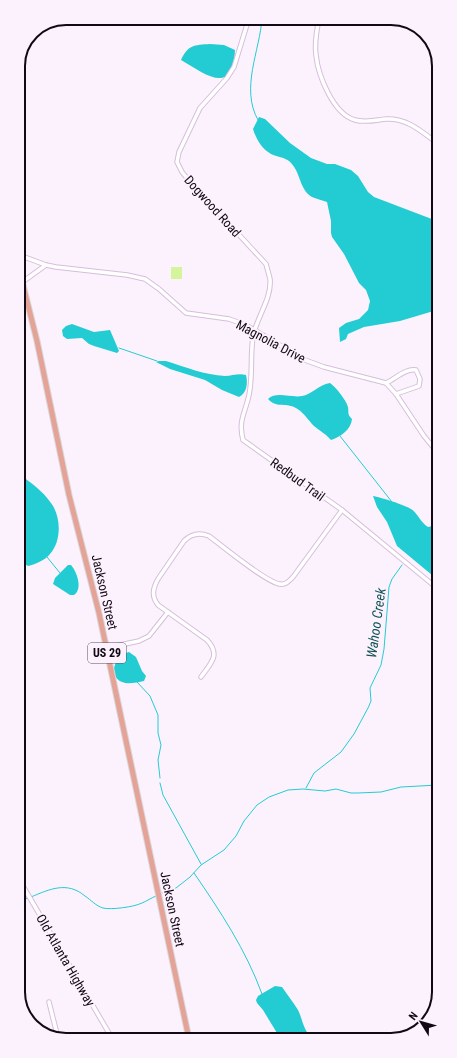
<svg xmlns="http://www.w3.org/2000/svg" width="457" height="1058" viewBox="0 0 457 1058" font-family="'Roboto Condensed',sans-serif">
<rect width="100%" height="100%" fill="#fcf2fe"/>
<rect fill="#d5f59c" x="171" y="267" width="11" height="12"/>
<g fill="#23ccd2">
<path d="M210,44L224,45L235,50C233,97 205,74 181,60C188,45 194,45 210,44Z"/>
<path d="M259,117L265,119L290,143L311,158L327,164H335L351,170L358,176L368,192L374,197L437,221V310L400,321L364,327L348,334L346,339L340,342L339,328L346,323L359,319L368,310L370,301L366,290L359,283L344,254L332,237L331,233V221L327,202C322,200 316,199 312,197C299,190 301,171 289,161C284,157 277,157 271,154C262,149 256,139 253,129Z"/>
<polygon points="72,324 94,332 110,330 119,351 117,353 94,346 89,344 82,338 67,339 63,336 62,330 66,326"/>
<path d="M159,361H166C185,367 205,375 225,376C232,376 238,373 246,375C248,383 247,393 239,397L222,390L205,380L170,369L156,362Z"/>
<path d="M330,383C336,387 346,400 348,407C349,414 347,414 352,419C351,430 340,437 331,440C326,434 320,431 314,426C308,420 303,411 294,407C285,403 276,408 268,399C276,391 291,398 302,396C311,395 318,385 330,383Z"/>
<path d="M19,474C30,482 43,491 51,503C61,516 62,541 50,554C45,560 36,564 28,566L23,563L19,556Z"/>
<path d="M373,496C380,497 405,505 411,509C417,512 420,522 428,527L433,526L438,520V580L397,546L387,522L377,507Z"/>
<path d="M68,565H71C77,572 83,589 74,595H70L53,584L55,578Z"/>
<path d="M129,652L136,657L142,671L146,676L144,681C137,682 129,685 122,682C107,676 115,655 129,652Z"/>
<path d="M275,986L282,987C287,994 293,1002 298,1010C303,1020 303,1030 312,1038H280L263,1010L257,1003L256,1000L258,996Z"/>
</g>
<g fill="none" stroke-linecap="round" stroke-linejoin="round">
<g stroke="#23ccd2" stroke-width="1">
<path d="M258,120C240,88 260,51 262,18"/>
<polyline points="119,348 157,361"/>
<polyline points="340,436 392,502"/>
<polyline points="47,557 60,573"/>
<polyline points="137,682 150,696 158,715 158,733 161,745 158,760 160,778"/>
<polyline points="160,783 163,795 201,864"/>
<polyline points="306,788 314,773 341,752 354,734 368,708 371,701 370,688 381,665 384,649 389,587 392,579 402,565"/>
<path d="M194,873C220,911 246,950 262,994"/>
<polyline points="162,893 176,888 190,877 201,865 224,850 236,836 244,821 257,805 269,797 288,790 303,789 325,791 336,789 351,793 358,793 381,792 401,787 438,785"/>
<path d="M31,897C50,889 67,881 85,896C91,900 96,906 103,908C111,910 134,907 142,903C147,901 151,898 156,896"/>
<polyline points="20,901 28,898"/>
</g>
<g stroke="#d6bedb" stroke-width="5.5">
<g id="minor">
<path d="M249,18L234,67L227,78L200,108L179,152L177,162L182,172L191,183L266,264C267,268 269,274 270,279C272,299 256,318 253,337C250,356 253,376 249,395C245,414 238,420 243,440L342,510L438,589"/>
<path d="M319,18C317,30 314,42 316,55C318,75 333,114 355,120C366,123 376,120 386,119C407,118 421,131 437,143"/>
<polyline points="19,255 46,265 56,267 127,275 145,279 159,289 186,313 229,319 246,325 305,360 324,367 386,383 396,394 424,436 437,452"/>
<polyline points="21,283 46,265"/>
<path d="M386,383C395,379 406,368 416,370L420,379L419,386L396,394"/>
<polyline points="106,648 139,641 149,636 168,612"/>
<path d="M201,677C211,663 221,655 207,640L158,605C151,596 153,588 158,579L184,541C191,534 199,532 209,536C222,546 267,583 280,584C286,585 289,581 293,577L342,510"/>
<polyline points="20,881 113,1040"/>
<polyline points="49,1002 58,1038"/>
</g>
</g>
<g stroke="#d9d8d9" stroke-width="7">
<polyline id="primary" points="19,269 37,341 69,495 99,613 189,1039"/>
</g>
<use href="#minor" stroke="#fff" stroke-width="3.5"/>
<use href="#primary" stroke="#e5a398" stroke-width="5"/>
</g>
<g text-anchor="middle" stroke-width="4" stroke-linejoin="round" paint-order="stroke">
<rect fill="#fcf2fe" stroke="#584f5a" stroke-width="1" x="88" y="643" width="38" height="20" rx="3"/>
<g font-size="12" font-weight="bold" fill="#110913">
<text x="107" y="657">US 29</text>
</g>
<g font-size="13" fill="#110913" stroke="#fcf2fe">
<text transform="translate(213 206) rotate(48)" y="5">Dogwood Road</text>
<text transform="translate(271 341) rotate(28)" y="5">Magnolia Drive</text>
<text transform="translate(298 479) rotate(36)" y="5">Redbud Trail</text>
<text transform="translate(105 592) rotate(77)" y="5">Jackson Street</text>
<text transform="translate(173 909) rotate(78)" y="5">Jackson Street</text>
<text transform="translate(66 960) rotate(60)" y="5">Old Atlanta Highway</text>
</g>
<g font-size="14" font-style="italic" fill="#125355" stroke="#fcf2fe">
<text transform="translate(376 623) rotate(-82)" y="5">Wahoo Creek</text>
</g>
</g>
<path d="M0 0H457V1058H0ZM66 25H391A41 41 0 0 1 432 66V992A41 41 0 0 1 391 1033H66A41 41 0 0 1 25 992V66A41 41 0 0 1 66 25Z" fill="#fcf2fe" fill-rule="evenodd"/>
<path fill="none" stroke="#110913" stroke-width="2" d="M66 25H391A41 41 0 0 1 432 66V992A41 41 0 0 1 391 1033H66A41 41 0 0 1 25 992V66A41 41 0 0 1 66 25Z"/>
<g transform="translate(421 1022) rotate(307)" stroke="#fcf2fe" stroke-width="3" paint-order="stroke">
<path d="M0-3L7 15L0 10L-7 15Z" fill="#110913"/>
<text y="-6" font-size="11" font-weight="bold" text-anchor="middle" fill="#110913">N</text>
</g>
</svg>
